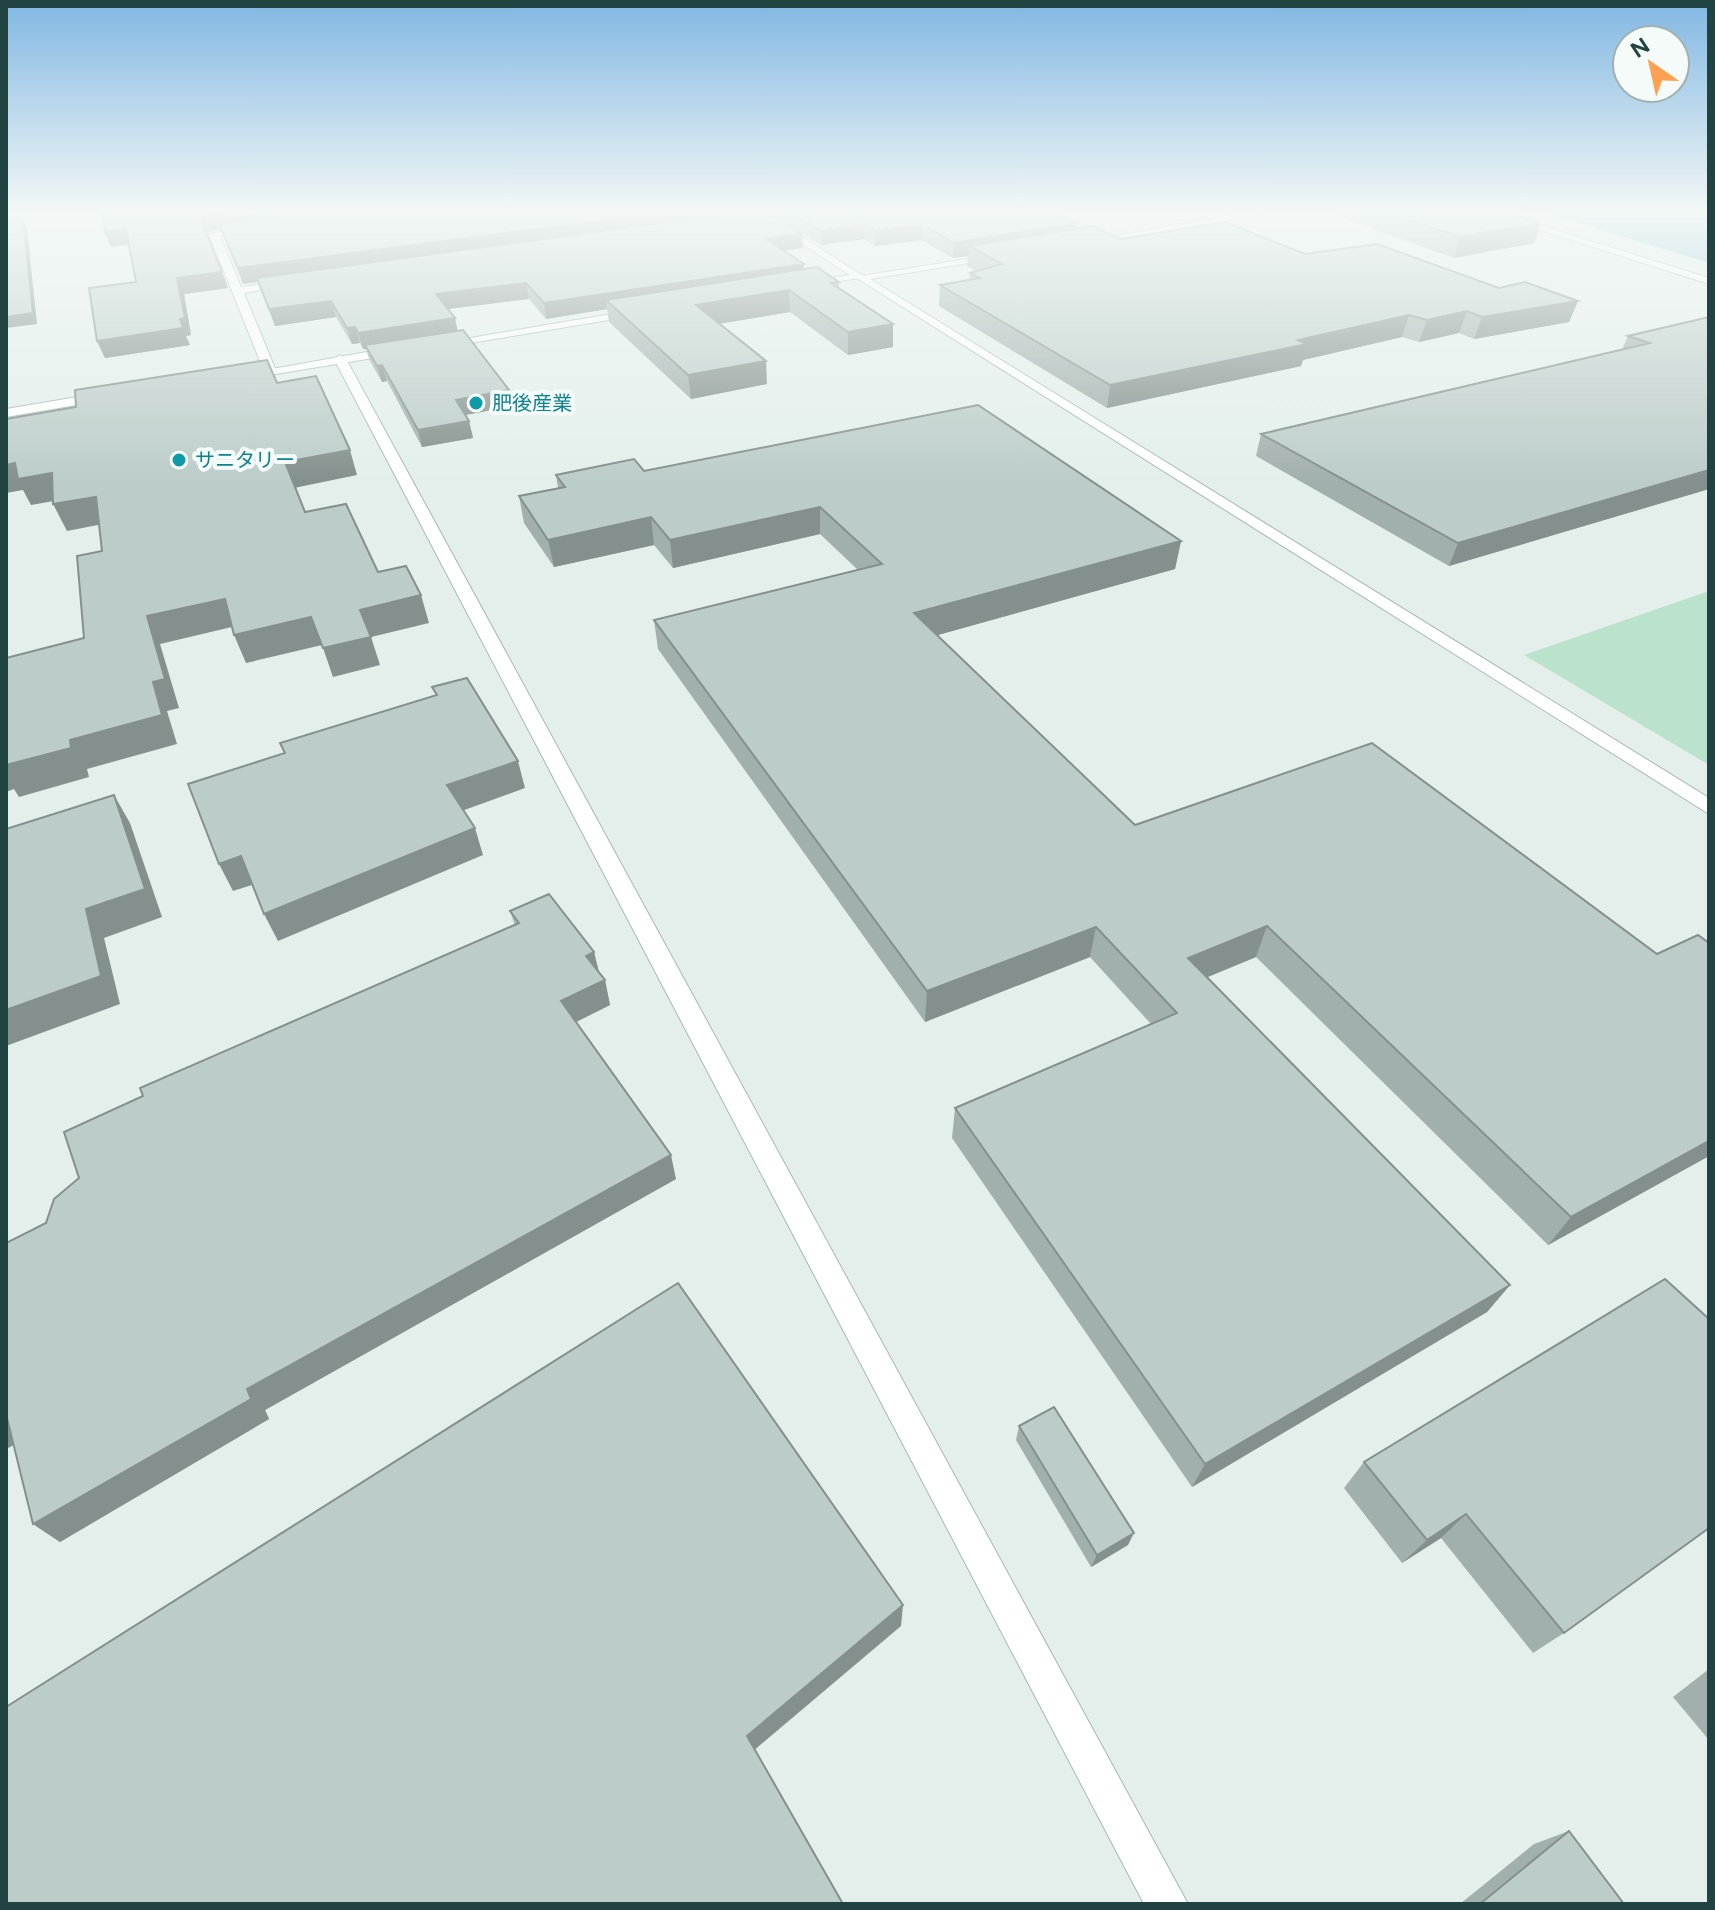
<svg xmlns="http://www.w3.org/2000/svg" width="1715" height="1910" viewBox="0 0 1715 1910" font-family="Figtree,'Noto Sans JP',sans-serif">
<rect width="100%" height="100%" fill="#e4efec"/>
<polygon fill="#bbe2cd" points="1709,591 1709,765 1524,655"/>
<polygon fill="#86bcda" points="1549,214 1709,214 1709,263"/>
<g fill="none" stroke-linecap="round" stroke-linejoin="round">
<g stroke="#a6b8b5" stroke-width="2">
<g id="minor">
<polygon points="1241,214 1263,214 1084,245 1079,242"/>
<polygon points="1490,214 1504,214 1709,278 1709,284"/>
<polygon points="256,226 259,231 220,236 241,287 293,281 298,284 244,293 276,371 270,375 264,371 209,234"/>
<polygon points="1004,253 1000,258 870,279 1709,798 1709,814 855,277"/>
<polygon points="340,355 346,359 1188,1904 1144,1904 334,359"/>
</g>
</g>
<g stroke="#a6b8b5" stroke-width="2">
<g id="tertiary">
<polygon points="755,214 766,214 865,277 803,287 803,283 850,275"/>
<polygon points="641,309 645,314 440,348 434,344"/>
<polygon points="400,346 406,350 404,353 239,380 233,376"/>
<polygon points="107,392 113,396 112,399 6,417 6,409"/>
</g>
</g>
<use href="#minor" fill="#fff" fill-rule="evenodd"/>
<use href="#tertiary" fill="#fff" fill-rule="evenodd"/>
</g>
<g fill="#a2b0ad">
<polygon points="771,214 1057,214 1076,229 1121,239 1305,254 1578,301 1569,322 1474,339 1459,333 1419,342 1402,337 1303,360 1301,366 1107,408 939,306 940,285 969,280 970,273 976,271 967,266 968,256 953,258 921,240 875,246 864,239 821,245 802,233 803,248 784,251 804,264 804,269 839,282 839,289 893,347 848,355 790,312 719,324 767,384 691,399 609,322 607,309 546,319 529,299 448,309 455,318 457,330 509,390 513,406 466,415 469,421 473,438 422,447 387,381 382,382 370,361 366,349 363,349 360,343 352,344 336,317 275,326 258,282 243,284 221,229 209,231 207,234 228,288 184,294 191,335 186,336 190,345 105,358 97,341 136,282 129,245 111,247 105,232"/>
<polygon points="1332,214 1512,214 1534,243 1454,258"/>
<polygon points="1709,317 1709,489 1449,566 1256,456 1261,434 1622,350 1628,336"/>
<polygon points="644,471 1181,541 1175,569 937,635 1135,825 1709,1156 1548,1245 1256,957 1207,977 1510,1285 1487,1312 1192,1487 952,1138 955,1108 1151,1024 1090,957 925,1022 658,649 654,620 858,570 820,534 673,568 654,545 554,567 524,523 519,496 558,488 556,475"/>
<polygon points="510,911 594,952 599,972 605,980 610,1005 576,1022 676,1179 265,1410 269,1419 60,1542 33,1524 14,1445 6,1449 6,1243 46,1223 515,925"/>
<polygon points="1665,1279 1564,1633 1533,1653 1441,1538 1402,1563 1344,1488 1364,1462"/>
<polygon points="1019,1426 1128,1545 1091,1567 1016,1440"/>
<polygon points="1709,1669 1709,1740 1673,1697"/>
<polygon points="1569,1831 1624,1904 1460,1904 1534,1844"/>
</g>
<g fill="#84908d">
<polygon points="222,214 333,214 209,231 206,235 201,220 203,216"/>
<polygon points="651,214 753,214 243,284 238,268"/>
<polygon points="23,219 27,228 37,324 6,328 6,317"/>
<polygon points="1077,223 1075,238 969,246 968,256 953,258 954,243"/>
<polygon points="1541,223 1534,243 1454,258 1460,237"/>
<polygon points="864,224 864,239 821,245 821,231"/>
<polygon points="922,225 921,240 875,246 875,231"/>
<polygon points="126,229 132,244 111,247 105,232"/>
<polygon points="802,233 803,248 766,253 766,239"/>
<polygon points="804,264 804,279 606,300 607,309 546,319 544,303"/>
<polygon points="222,272 228,288 184,294 191,335 186,336 190,345 105,358 97,341 177,278"/>
<polygon points="526,283 529,299 440,310 436,294"/>
<polygon points="789,290 790,312 698,327 696,305"/>
<polygon points="331,301 336,317 275,326 269,309"/>
<polygon points="1578,301 1569,322 1474,339 1482,317"/>
<polygon points="1467,311 1459,333 1419,342 1427,320"/>
<polygon points="1409,315 1402,337 1303,360 1301,366 1107,408 1110,385 1298,340"/>
<polygon points="455,318 458,334 365,345 366,349 363,349 358,333"/>
<polygon points="893,324 893,347 848,355 848,332"/>
<polygon points="355,327 360,343 352,344 347,328"/>
<polygon points="766,361 767,384 691,399 688,375"/>
<polygon points="382,365 387,381 382,382 377,366"/>
<polygon points="509,390 513,406 460,416 456,400"/>
<polygon points="469,421 473,438 422,447 418,430"/>
<polygon points="350,450 357,475 294,488 285,462"/>
<polygon points="15,463 52,473 65,499 31,505 23,490 6,493 6,465"/>
<polygon points="1709,470 1709,489 1449,566 1458,543"/>
<polygon points="96,497 108,523 67,531 53,504"/>
<polygon points="820,507 820,534 673,568 670,540"/>
<polygon points="651,517 654,545 554,567 548,540"/>
<polygon points="1181,541 1175,569 913,642 914,613"/>
<polygon points="421,595 429,623 371,637 380,665 333,677 323,648 360,610"/>
<polygon points="225,599 236,626 160,644 179,708 167,711 177,744 87,769 89,777 19,797 14,789 6,792 6,765 70,740 153,682 147,616"/>
<polygon points="311,617 322,645 246,663 234,635"/>
<polygon points="518,761 525,788 456,813 447,785"/>
<polygon points="114,795 130,823 162,917 104,938 120,1004 6,1046 6,1010 86,909"/>
<polygon points="475,828 483,855 278,941 264,914"/>
<polygon points="241,856 255,884 233,891 219,864"/>
<polygon points="1267,926 1256,957 1179,989 1188,958"/>
<polygon points="1096,927 1090,957 925,1022 927,991"/>
<polygon points="594,952 600,977 586,956"/>
<polygon points="605,980 610,1005 568,1026 561,1001"/>
<polygon points="1709,1141 1709,1156 1548,1245 1571,1217"/>
<polygon points="671,1155 676,1179 265,1410 269,1419 60,1542 33,1524 247,1389"/>
<polygon points="1510,1285 1487,1312 1192,1487 1205,1464"/>
<polygon points="6,1414 32,1435 6,1449"/>
<polygon points="1466,1514 1441,1538 1402,1563 1427,1540"/>
<polygon points="1134,1533 1128,1545 1091,1567 1097,1555"/>
<polygon points="903,1605 901,1626 752,1752 747,1736"/>
</g>
<g fill="#bccdc9" stroke="#84908d" stroke-width="2">
<polygon points="103,214 222,214 203,216 201,220 222,272 177,278 185,318 180,319 183,328 97,341 89,288 136,282 126,229 105,232"/>
<polygon points="293,214 651,214 238,268 219,224"/>
<polygon points="727,214 771,214 802,233 766,239 804,264 544,303 526,283 436,294 455,318 358,333 355,327 347,328 331,301 269,309 257,278"/>
<polygon points="794,214 1057,214 1077,223 954,243 922,225 875,231 864,224 821,231"/>
<polygon points="1392,214 1512,214 1541,223 1460,237"/>
<polygon points="23,219 33,313 6,317 6,221"/>
<polygon points="1225,222 1305,254 1377,244 1499,288 1525,282 1578,301 1482,317 1467,311 1427,320 1409,315 1298,340 1307,344 1110,385 940,285 980,278 970,273 1002,264 969,246 1093,226 1121,239"/>
<polygon points="817,267 839,282 831,283 893,324 848,332 789,290 696,305 766,361 688,375 606,300"/>
<polygon points="1709,317 1709,470 1458,543 1261,434 1650,343 1628,336"/>
<polygon points="463,330 509,390 456,400 469,421 418,430 382,365 377,366 365,345"/>
<polygon points="267,360 277,383 316,376 350,450 285,462 305,512 346,504 378,572 406,566 421,595 360,610 371,637 323,648 311,617 234,635 225,599 147,616 165,679 153,682 162,715 70,740 71,748 6,765 6,658 84,638 77,556 102,551 96,497 53,504 52,473 18,479 15,463 6,465 6,419 76,407 75,390"/>
<polygon points="978,405 1181,541 914,613 1135,825 1372,743 1657,954 1698,935 1709,943 1709,1141 1571,1217 1267,926 1188,958 1510,1285 1205,1464 955,1108 1177,1013 1096,927 927,991 654,620 882,564 820,507 670,540 651,517 548,540 519,496 565,487 556,475 634,459 644,471"/>
<polygon points="467,678 518,761 447,785 475,828 264,914 241,856 219,864 188,784 285,753 280,743 437,695 432,687"/>
<polygon points="114,795 145,889 86,909 101,976 6,1010 6,829"/>
<polygon points="549,894 594,952 586,956 605,980 561,1001 671,1155 247,1389 251,1399 33,1524 6,1414 6,1243 46,1223 54,1199 79,1178 64,1132 143,1096 140,1088 519,923 510,911"/>
<polygon points="1665,1279 1709,1319 1709,1528 1564,1633 1466,1514 1427,1540 1364,1462"/>
<polygon points="678,1283 903,1605 747,1736 843,1904 6,1904 6,1707"/>
<polygon points="1054,1407 1134,1533 1097,1555 1019,1426"/>
<polygon points="1569,1831 1624,1904 1480,1904"/>
</g>
<linearGradient id="sky" x2="0" y2="1"><stop stop-color="#81b7e2"/><stop offset="0.44" stop-color="#f3f8f6"/><stop offset="1" stop-color="#f3f8f6" stop-opacity="0"/></linearGradient>
<rect width="1715" height="481" fill="url(#sky)"/>
<g fill="#0f9aa8" stroke="#f5fbf9" stroke-width="3">
<circle cx="476" cy="403" r="8"/>
<circle cx="179" cy="460" r="8"/>
</g>
<g text-anchor="middle" stroke-width="8" stroke-linejoin="round" paint-order="stroke">
<g font-size="20" fill="#0d838f" stroke="#f5fbf9" text-anchor="start">
<text x="492" y="410">肥後産業</text>
<text x="195" y="467">サニタリー</text>
</g>
</g>
<rect width="1715" height="1910" fill="none" stroke="#214341" stroke-width="16"/>
<g transform="translate(1651 64) rotate(326)"><circle r="38" fill="#f5fbf9" stroke="#a0b1af" stroke-width="2"/>
<path d="M0-6L14 30L0 20L-14 30Z" fill="#ffa052"/>
<text y="-12" font-size="22" font-weight="bold" text-anchor="middle" fill="#214341">N</text>
</g>
</svg>
